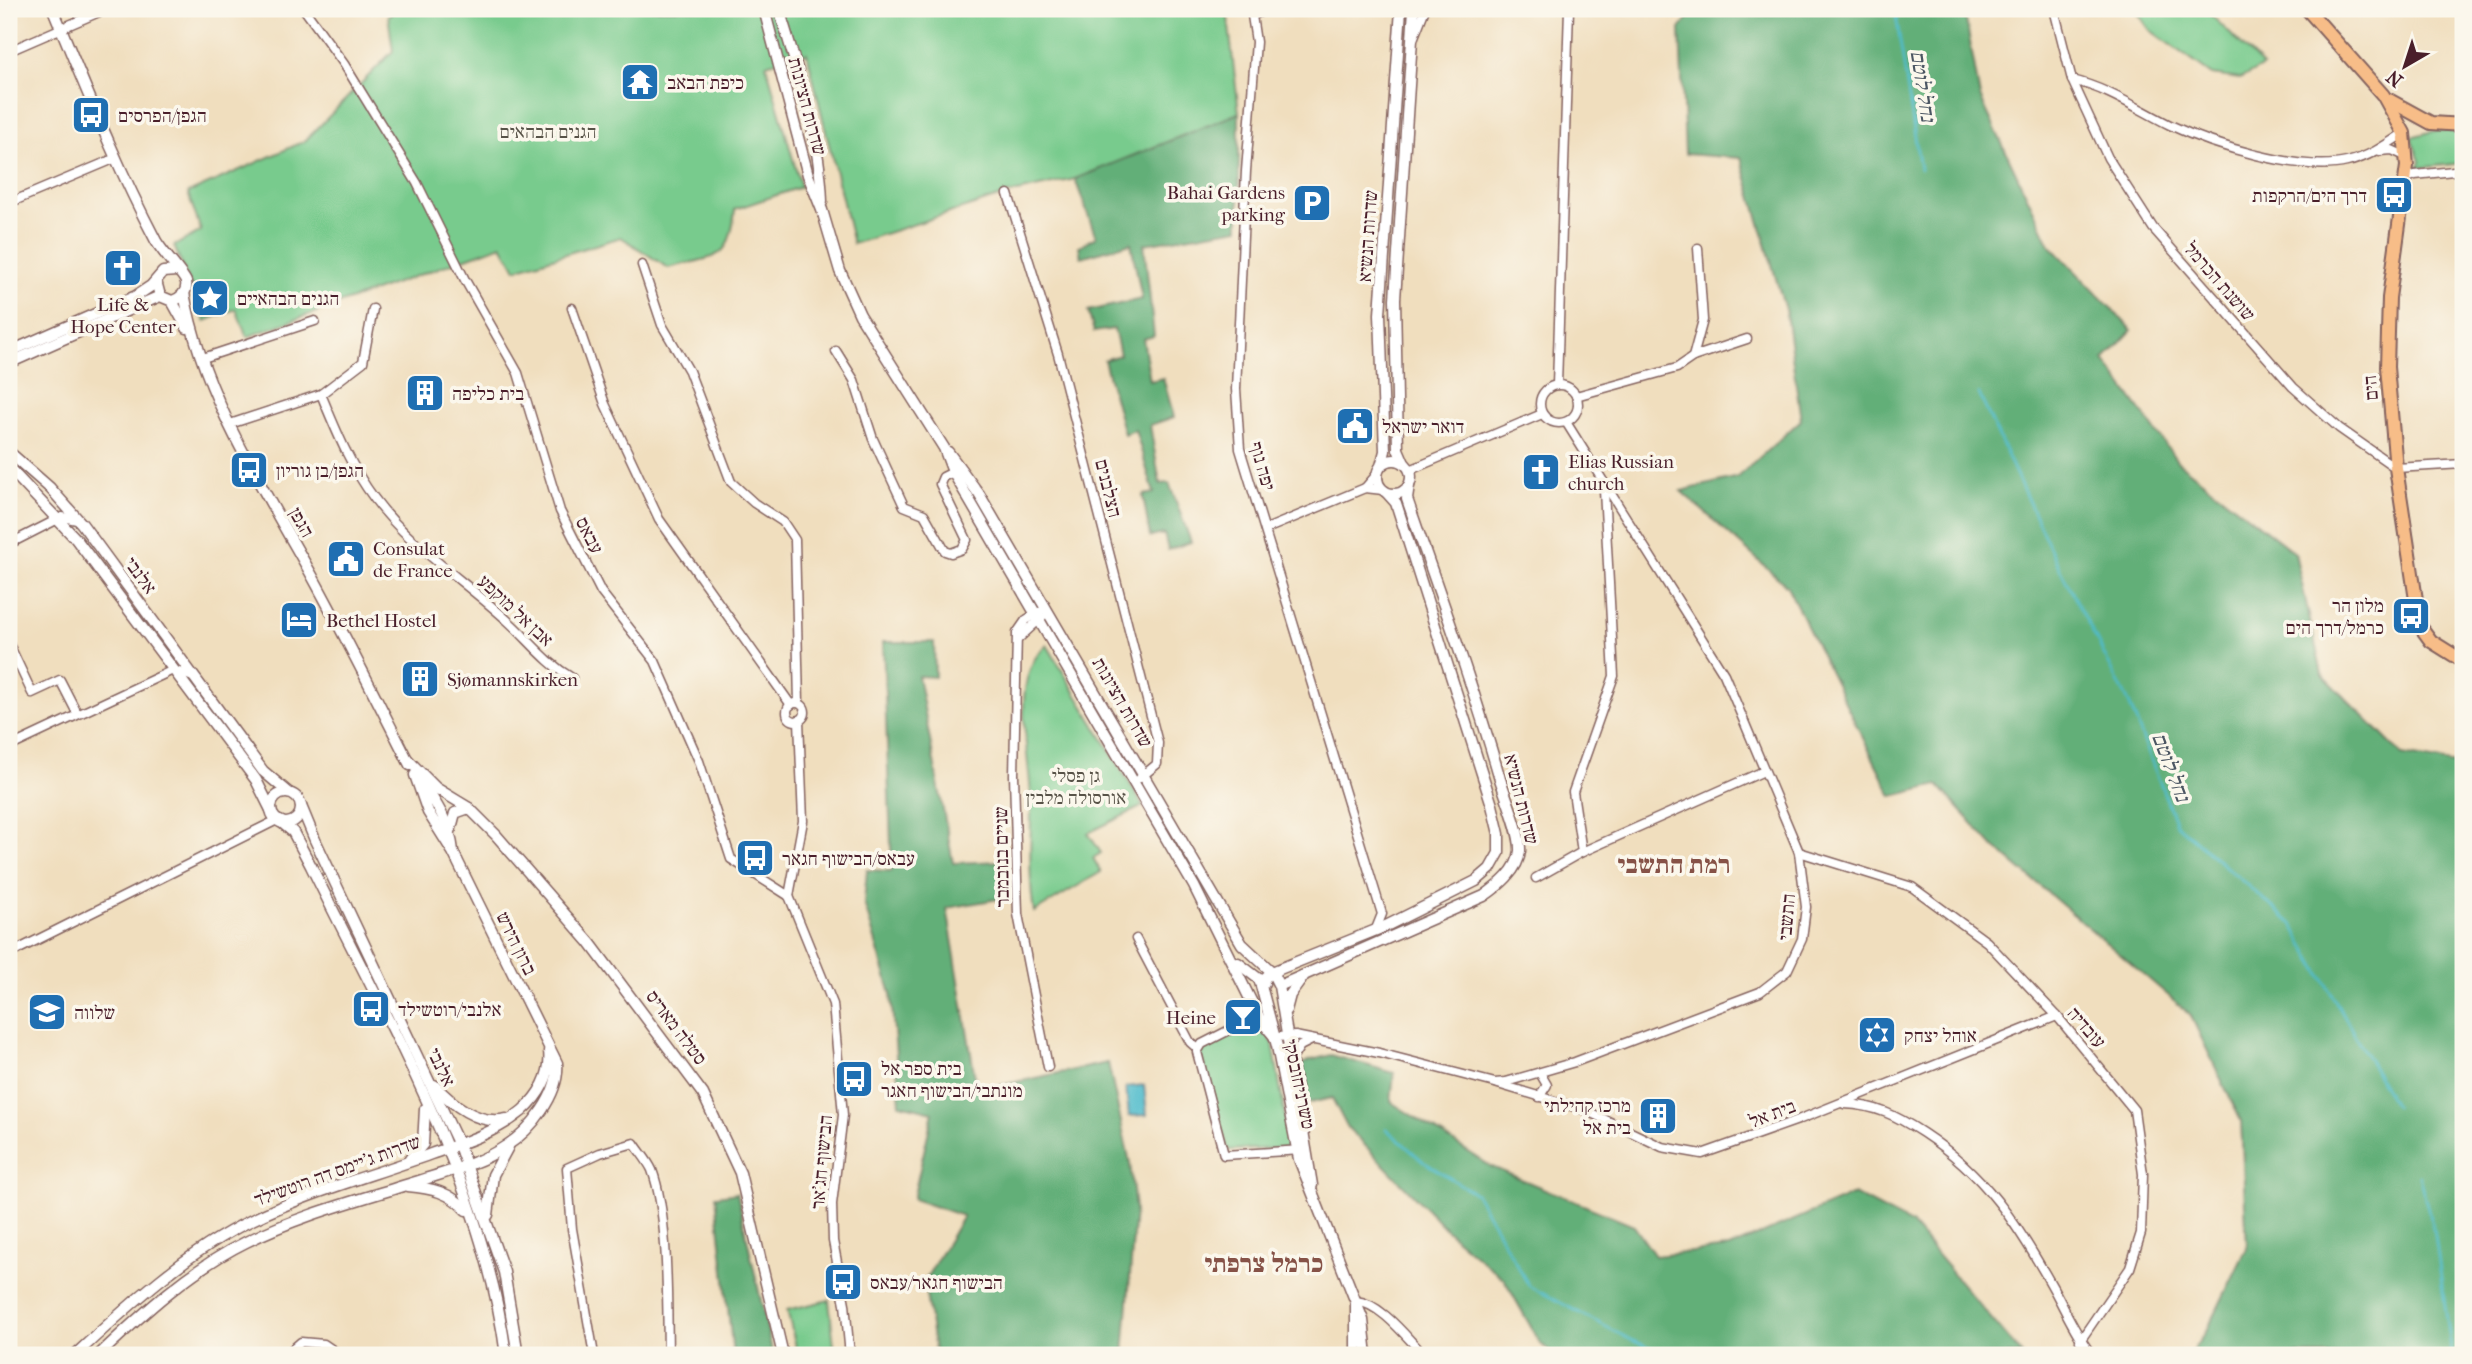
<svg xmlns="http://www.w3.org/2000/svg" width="2472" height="1364" viewBox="0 0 2472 1364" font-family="'IM FELL French Canon','Frank Ruhl Libre',serif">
<rect width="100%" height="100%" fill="#fbf7ec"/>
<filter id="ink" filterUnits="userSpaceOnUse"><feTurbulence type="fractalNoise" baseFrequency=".0143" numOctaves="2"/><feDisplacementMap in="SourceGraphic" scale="14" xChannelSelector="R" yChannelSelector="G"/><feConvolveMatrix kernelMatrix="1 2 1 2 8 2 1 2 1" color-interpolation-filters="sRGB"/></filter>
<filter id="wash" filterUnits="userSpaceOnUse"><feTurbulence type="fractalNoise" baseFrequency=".00686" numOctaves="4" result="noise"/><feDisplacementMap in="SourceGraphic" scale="28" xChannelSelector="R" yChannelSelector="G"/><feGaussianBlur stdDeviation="1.57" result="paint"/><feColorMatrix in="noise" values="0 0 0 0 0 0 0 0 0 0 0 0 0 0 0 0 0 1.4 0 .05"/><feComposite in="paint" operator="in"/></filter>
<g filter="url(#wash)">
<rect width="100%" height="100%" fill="#f0debe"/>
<g fill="#78cb8d" stroke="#61755c" stroke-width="2">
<path d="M400,9H1227L1239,113L1075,179L1008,194L853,244L807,53L766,64L801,187L735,209C730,264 716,255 668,268L621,237L516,269L502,245L247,337L236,309L205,321L174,246L201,231L188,193L305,141L393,51L388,15Z"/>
<polygon points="2135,9 2205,9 2263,66 2240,79 2212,75 2150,30"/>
<polygon points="2438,130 2463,132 2463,163 2418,168 2420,161 2411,137"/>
<path d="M1047,645L1143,806L1088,833L1101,853L1093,858L1101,872L1034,912C1028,875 1031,841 1031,805C1032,760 1006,677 1047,645Z"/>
<polygon points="1257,1021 1273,1043 1290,1148 1228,1150 1200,1054 1205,1045"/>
<polygon points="829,1300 835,1355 798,1355 787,1310"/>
</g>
<g fill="#62af78" stroke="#566752" stroke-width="2">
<polygon points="1691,9 1964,9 1980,97 2050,245 2132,330 2104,360 2178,462 2295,553 2322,674 2402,755 2463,765 2463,1355 2190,1355 2208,1328 2247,1248 2241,1121 2190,1014 1992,845 1938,785 1892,796 1787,586 1681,491 1738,477 1801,420 1786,313 1741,158 1685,154 1680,29 1691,15"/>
<polygon points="1239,113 1239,228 1144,244 1154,336 1143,339 1150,381 1163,378 1174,417 1150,425 1160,484 1169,483 1191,542 1168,550 1164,534 1150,537 1143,495 1154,493 1135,430 1124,434 1104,360 1120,355 1114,329 1094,332 1088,311 1142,299 1131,243 1081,257 1079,246 1096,237 1075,179"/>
<polygon points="883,642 934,642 935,677 918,676 953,863 1002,861 1004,898 947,908 977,1090 1108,1063 1130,1163 1135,1209 1124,1355 931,1355 935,1351 924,1282 963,1216 913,1199 933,1112 900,1104 891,994 864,903 867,870 892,871"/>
<polygon points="1331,1055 1394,1073 1391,1102 1492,1167 1634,1226 1655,1256 1729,1248 1854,1194 1911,1224 2022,1355 1554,1355 1540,1343 1504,1279 1454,1237 1347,1127 1332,1098 1305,1104 1296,1068 1308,1061"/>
<polygon points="737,1193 773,1355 733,1355 716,1196"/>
</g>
<polygon fill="#50bccc" stroke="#4d6e7c" stroke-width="2" points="1144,1085 1147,1115 1129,1116 1126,1087"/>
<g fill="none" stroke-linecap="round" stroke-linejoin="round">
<g stroke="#50bccc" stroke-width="2.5">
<polyline points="1895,9 1920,169"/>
<polyline points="1979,394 2055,559 2129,703 2176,824 2292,924 2395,1106"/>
<polyline points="1386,1129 1424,1162 1476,1194 1529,1286 1633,1341 1671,1355"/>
<polyline points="2419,1176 2435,1235 2452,1355"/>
</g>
</g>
</g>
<g filter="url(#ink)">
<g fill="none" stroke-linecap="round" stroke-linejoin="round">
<g stroke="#84625e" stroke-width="11">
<g id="minor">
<polyline points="304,9 344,64 417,183 465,280 518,373 560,511 601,592 655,661 699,761 731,859 789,896"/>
<polyline points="1251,9 1256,42 1246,171 1236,389 1240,449 1382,914 1376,929"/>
<polyline points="2054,9 2072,80 2108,158 2153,228 2293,387 2339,428 2396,468 2463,464"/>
<polyline points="1254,15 1266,9"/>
<polyline points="1412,42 1425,9"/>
<polyline points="9,51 106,9"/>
<path d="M2072,80C2107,88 2138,109 2170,125C2212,145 2301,173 2347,162C2369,157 2386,145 2404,133"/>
<polyline points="2380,151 2392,150 2407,157"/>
<polyline points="2405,179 2415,175 2463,170"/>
<polyline points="1008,194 1058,354 1158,743 1157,764 1140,778"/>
<polyline points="9,203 116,158"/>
<polyline points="642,265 662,325 689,371 731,482 754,503 783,522 795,540 799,703"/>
<polyline points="572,308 605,404 659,519 791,705"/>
<polyline points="836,351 854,380 873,439 904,506 924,514 945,551 951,553 962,549 967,540 940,484 943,477 953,472"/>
<polyline points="1693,357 1703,320 1698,248"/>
<polyline points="203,358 315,321"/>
<circle cx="1559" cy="404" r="19"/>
<polyline points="1557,385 1569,9"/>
<path d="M321,394C336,430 350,466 374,498C410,547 465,581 508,621C530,641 546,663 572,678"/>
<polyline points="1576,396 1677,368 1693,357 1747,339"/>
<polyline points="230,424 321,394 363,362 373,309"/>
<polyline points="1410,470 1542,414"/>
<polyline points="1365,488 1378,473"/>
<polyline points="1266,529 1365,488 1383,490"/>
<polyline points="9,544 62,517 77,520"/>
<polyline points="1039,612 1026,620 1017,633 1014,775 1018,914 1048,1067"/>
<polyline points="1018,639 1042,617"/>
<polyline points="9,644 32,693 60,680 77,713"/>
<circle cx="796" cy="712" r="9"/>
<polyline points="9,747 173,670 193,677"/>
<polyline points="1582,852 1573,792 1614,676 1604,490"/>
<polyline points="1799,852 1912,887 1987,942 2057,1016 2134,1110 2143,1174 2141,1233 2130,1268 2080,1341"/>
<polyline points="1536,878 1582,852 1764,771"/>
<polyline points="789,896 833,1004 843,1115 832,1204 833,1241 845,1304 850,1355"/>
<polyline points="789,896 803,821 799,720"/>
<polyline points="1136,939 1190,1042 1198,1049"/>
<polyline points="9,954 277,820"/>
<polyline points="1256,1011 1253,1018 1202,1044 1197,1052 1224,1155 1302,1150"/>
<polyline points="1275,1037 1295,1036 1379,1053 1495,1083 1506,1082 1575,1062 1760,992 1787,971 1802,939 1806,907 1799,852 1724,674 1566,422"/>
<polyline points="1292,1059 1300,1046 1312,1040"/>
<polyline points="1498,1084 1585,1110 1662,1147 1702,1154 1798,1120 2057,1016"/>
<polyline points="1539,1097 1547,1085 1540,1073"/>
<path d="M1844,1104C1876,1105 1897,1116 1923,1133C1984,1173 2017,1223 2052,1286C2065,1309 2075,1334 2092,1355"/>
<path d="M1356,1301C1381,1303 1407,1338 1424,1355"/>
<polyline points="286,1355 301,1342 324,1344 340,1355"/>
<path d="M594,1355L572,1229L567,1168L600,1153L634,1143C639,1151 648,1161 652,1170C669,1215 667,1306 668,1355"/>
</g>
</g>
<g stroke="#84625e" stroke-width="13">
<g id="tertiary">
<path d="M53,9C85,86 116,165 155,239C160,250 184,275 186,282C188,292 180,299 172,301L160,296L156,281"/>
<polyline points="764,9 808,175 822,210 840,271 860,315 944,448 953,472 1194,886 1260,1019 1275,1037"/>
<path d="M779,9C798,71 820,137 822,202"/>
<path d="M184,293C202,393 261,485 310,572C345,635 377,700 410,765"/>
<polyline points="172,301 187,328"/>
<polyline points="9,352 136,296 151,286 163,272 176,271"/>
<polyline points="9,363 160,296"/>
<polyline points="9,452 50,488 82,524 263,771 289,793"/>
<polyline points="948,452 979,494 1242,944 1272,972 1279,986 1312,1185"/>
<circle cx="1394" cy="477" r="17"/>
<polyline points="1404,463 1398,449 1395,299 1414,9"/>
<polyline points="1381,466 1385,451 1380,314 1401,9"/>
<polyline points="9,468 76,539 256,780 271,810"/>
<polyline points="407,759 436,788 469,808 496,835 590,943 703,1094 740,1173 783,1355"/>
<path d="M420,780C436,802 450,824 453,851"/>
<circle cx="286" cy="808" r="15"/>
<polyline points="301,806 315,840 459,1145 504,1272 518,1355"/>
<path d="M280,821L293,832L311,866C386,1020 484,1184 506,1355"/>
<polyline points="450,832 455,813 469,808"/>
<polyline points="1238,963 1264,983"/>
<polyline points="1260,982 1272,972 1386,926 1476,881 1490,869 1499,853 1499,834 1492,805 1396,503 1387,493"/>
<polyline points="1260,982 1277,1046 1299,1159 1363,1320 1367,1355"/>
<path d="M1279,986L1484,896C1498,886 1518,871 1520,851C1521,833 1506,798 1500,779C1473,685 1439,592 1407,499L1409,486"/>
<polyline points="1286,1010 1290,995 1303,977"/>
<path d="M434,1085C452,1104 478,1126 506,1119"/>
<polyline points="410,1159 423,1144 425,1109"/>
<path d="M408,1186C431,1188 450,1192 466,1210"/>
<polyline points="488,1215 493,1175 508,1147"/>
<polyline points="1356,1302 1356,1355"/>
<path d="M75,1355C128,1306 186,1252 252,1220C309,1192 371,1176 431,1154C463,1143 495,1133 522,1111C539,1096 552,1075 549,1051"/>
<path d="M99,1355C143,1313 191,1269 246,1242C302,1214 363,1199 422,1180C450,1171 481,1163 506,1146C531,1130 560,1094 557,1063L453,852L428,812L415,775"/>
</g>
</g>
<g stroke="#84625e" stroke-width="16">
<g id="primary">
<polyline points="2307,9 2383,95 2404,133 2407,166 2389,298 2387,367 2396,468 2420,626 2431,641 2463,661"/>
<polyline points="2389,100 2431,123 2463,125"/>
</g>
</g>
<use href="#minor" stroke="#fff" stroke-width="8"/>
<use href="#tertiary" stroke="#fff" stroke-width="10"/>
<use href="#primary" stroke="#f7bd88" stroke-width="12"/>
</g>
</g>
<defs>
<g id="temple-square" transform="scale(2.0125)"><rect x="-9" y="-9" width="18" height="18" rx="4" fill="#1f6fb2" stroke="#fbf7ec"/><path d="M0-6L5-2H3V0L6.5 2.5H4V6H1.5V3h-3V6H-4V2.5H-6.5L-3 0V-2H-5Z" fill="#fff"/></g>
<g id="bus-square" transform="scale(2.0125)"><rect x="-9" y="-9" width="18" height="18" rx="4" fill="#1f6fb2" stroke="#fbf7ec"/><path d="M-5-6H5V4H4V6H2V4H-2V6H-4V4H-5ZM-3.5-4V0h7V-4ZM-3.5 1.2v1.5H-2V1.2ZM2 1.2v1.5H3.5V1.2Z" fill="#fff"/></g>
<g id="parking-square" transform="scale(2.0125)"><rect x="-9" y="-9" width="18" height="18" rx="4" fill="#1f6fb2" stroke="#fbf7ec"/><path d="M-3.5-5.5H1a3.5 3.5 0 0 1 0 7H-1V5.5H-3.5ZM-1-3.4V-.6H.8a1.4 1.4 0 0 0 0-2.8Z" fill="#fff"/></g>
<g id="church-square" transform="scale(2.0125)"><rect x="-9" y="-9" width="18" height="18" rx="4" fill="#1f6fb2" stroke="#fbf7ec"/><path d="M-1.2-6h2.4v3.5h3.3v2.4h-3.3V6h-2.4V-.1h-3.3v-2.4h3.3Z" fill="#fff"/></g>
<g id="sight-square" transform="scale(2.0125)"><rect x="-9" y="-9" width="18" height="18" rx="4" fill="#1f6fb2" stroke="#fbf7ec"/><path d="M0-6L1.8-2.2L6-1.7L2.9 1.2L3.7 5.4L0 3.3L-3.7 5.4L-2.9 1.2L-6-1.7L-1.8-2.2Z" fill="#fff"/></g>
<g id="building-square" transform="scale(2.0125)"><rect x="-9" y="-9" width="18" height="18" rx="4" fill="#1f6fb2" stroke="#fbf7ec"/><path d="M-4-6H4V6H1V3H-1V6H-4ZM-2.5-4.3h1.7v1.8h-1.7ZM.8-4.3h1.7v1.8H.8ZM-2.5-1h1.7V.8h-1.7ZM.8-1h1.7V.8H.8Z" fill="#fff"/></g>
<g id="civic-square" transform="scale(2.0125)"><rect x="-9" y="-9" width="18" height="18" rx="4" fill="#1f6fb2" stroke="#fbf7ec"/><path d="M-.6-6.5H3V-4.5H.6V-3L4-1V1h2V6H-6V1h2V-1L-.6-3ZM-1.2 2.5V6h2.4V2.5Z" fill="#fff"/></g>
<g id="hotel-square" transform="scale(2.0125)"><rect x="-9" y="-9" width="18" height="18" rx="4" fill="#1f6fb2" stroke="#fbf7ec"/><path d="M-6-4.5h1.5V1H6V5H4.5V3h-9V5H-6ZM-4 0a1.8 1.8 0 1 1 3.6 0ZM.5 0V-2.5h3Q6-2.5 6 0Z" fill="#fff"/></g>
<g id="school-square" transform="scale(2.0125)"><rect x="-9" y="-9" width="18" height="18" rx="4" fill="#1f6fb2" stroke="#fbf7ec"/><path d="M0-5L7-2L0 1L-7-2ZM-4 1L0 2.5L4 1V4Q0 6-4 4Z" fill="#fff"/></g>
<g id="bar-square" transform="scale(2.0125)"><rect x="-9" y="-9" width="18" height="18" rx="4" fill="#1f6fb2" stroke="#fbf7ec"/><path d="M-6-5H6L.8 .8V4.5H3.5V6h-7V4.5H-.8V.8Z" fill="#fff"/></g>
<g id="synagogue-square" transform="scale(2.0125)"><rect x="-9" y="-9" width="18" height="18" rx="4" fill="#1f6fb2" stroke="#fbf7ec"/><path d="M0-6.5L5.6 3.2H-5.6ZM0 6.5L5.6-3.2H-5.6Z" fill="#fff"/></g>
</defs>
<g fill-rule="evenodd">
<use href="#temple-square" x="640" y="82"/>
<use href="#bus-square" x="91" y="115"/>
<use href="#bus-square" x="2394" y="195"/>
<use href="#parking-square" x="1312" y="203"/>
<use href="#church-square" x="123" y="268"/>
<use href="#sight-square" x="210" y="298"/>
<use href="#building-square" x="425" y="393"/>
<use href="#civic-square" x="1355" y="426"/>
<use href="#bus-square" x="249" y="470"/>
<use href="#church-square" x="1541" y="472"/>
<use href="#civic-square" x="346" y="559"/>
<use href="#bus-square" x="2411" y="616"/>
<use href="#hotel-square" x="299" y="620"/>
<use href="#building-square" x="420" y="679"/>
<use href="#bus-square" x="755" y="858"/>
<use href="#bus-square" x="371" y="1009"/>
<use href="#school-square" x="47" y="1012"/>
<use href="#bar-square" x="1243" y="1017"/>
<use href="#synagogue-square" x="1877" y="1035"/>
<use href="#bus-square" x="854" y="1079"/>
<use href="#building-square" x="1658" y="1116"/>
<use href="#bus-square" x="843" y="1282"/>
</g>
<g text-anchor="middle" stroke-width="7" stroke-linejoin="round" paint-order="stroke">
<g font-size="19" fill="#4a1f2b" stroke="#fbf7ec" text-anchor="start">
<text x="667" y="89">כיפת הבאב</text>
<text x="118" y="122">הגפן/הפרסים</text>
<text x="1285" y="199" text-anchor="end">Bahai Gardens<tspan x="1285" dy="22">parking</tspan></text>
<text x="2367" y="202" text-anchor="end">דרך הים/הרקפות</text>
<text x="237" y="305">הגנים הבהאיים</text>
<text x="123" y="311" text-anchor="middle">Life &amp;<tspan x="123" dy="22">Hope Center</tspan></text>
<text x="452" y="400">בית כליפה</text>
<text x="1382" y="433">דואר ישראל</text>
<text x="1568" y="468">Elias Russian<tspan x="1568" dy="22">church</tspan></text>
<text x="276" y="477">הגפן/בן גוריון</text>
<text x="373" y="555">Consulat<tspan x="373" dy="22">de France</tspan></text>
<text x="2384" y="612" text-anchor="end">מלון הר<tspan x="2384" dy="22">כרמל/דרך הים</tspan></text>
<text x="326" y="627">Bethel Hostel</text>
<text x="447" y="686">Sjømannskirken</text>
<text x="782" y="865">עבאס/הבישוף חגאר</text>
<text x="398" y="1016">אלנבי/רוטשילד</text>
<text x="74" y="1019">שלווה</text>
<text x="1216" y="1024" text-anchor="end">Heine</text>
<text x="1904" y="1042">אוהל יצחק</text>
<text x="881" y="1075">בית ספר אל<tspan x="881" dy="22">מונתבי/הבישוף חאגר</tspan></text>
<text x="1631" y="1112" text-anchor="end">מרכז קהילתי<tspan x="1631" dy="22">בית אל</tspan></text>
<text x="870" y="1289">הבישוף חגאר/עבאס</text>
</g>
<g font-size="19" fill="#4a1f2b" stroke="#fbf7ec">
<text transform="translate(808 106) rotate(75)" y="7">שדרות הציונות</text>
<text transform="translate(1367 236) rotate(-86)" y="7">שדרות הנשיא</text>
<text transform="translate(2220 281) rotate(49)" y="7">שושנת הכרמל</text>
<text transform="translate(2370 388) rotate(-95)" y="7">הים</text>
<text transform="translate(1263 466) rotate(74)" y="7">יפה נוף</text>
<text transform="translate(1109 488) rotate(76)" y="7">הצלבנים</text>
<text transform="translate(302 522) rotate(61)" y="7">הגפן</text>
<text transform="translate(590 535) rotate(63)" y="7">עבאס</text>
<text transform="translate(141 575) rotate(54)" y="7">אלנבי</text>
<text transform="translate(516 610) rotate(43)" y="7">אבן אל מוקפע</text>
<text transform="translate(1123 702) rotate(60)" y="7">שדרות הציונות</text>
<text transform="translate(1522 799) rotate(76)" y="7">שדרות הנשיא</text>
<text transform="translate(1001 857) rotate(-91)" y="7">שניים בנובמבר</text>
<text transform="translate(1786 917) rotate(-85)" y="7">התשבי</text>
<text transform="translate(517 943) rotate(64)" y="7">ברון הירש</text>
<text transform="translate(677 1027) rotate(53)" y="7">סטלה מאריס</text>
<text transform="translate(2087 1027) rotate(49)" y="7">עובדיה</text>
<text transform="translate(442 1067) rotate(64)" y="7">אלנבי</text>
<text transform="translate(1300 1084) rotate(78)" y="7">טשרניחובסקי</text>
<text transform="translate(1772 1113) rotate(-21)" y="7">בית אל</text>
<text transform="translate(821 1162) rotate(-85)" y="7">הבישוף חג'אר</text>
<text transform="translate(337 1170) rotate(-20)" y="7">שדרות ג'יימס דה רוטשילד</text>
</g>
<g font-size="19" fill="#585348" stroke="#fbf7ec">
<text x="548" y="138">הגנים הבהאים</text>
<text x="1076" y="782">גן פסלי<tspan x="1076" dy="22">אורסולה מלבין</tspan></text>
</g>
<g font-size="21" font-style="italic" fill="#4c5663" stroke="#fbf7ec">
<text transform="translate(1923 86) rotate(81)" y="7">נחל לוטם</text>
<text transform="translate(2171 767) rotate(69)" y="7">נחל לוטם</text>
</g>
<g font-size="26" font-weight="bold" fill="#865247" stroke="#fbf7ec">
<text x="1674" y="873">רמת התשבי</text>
<text x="1264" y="1272">כרמל צרפתי</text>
</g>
</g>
<rect width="2472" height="1364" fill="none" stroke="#fbf7ec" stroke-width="35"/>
<g transform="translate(2405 66) rotate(219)" stroke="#fbf7ec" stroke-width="5" paint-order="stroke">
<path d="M0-5L12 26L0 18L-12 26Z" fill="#4a1f2b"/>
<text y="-10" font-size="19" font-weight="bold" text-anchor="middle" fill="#4a1f2b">N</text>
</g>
</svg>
